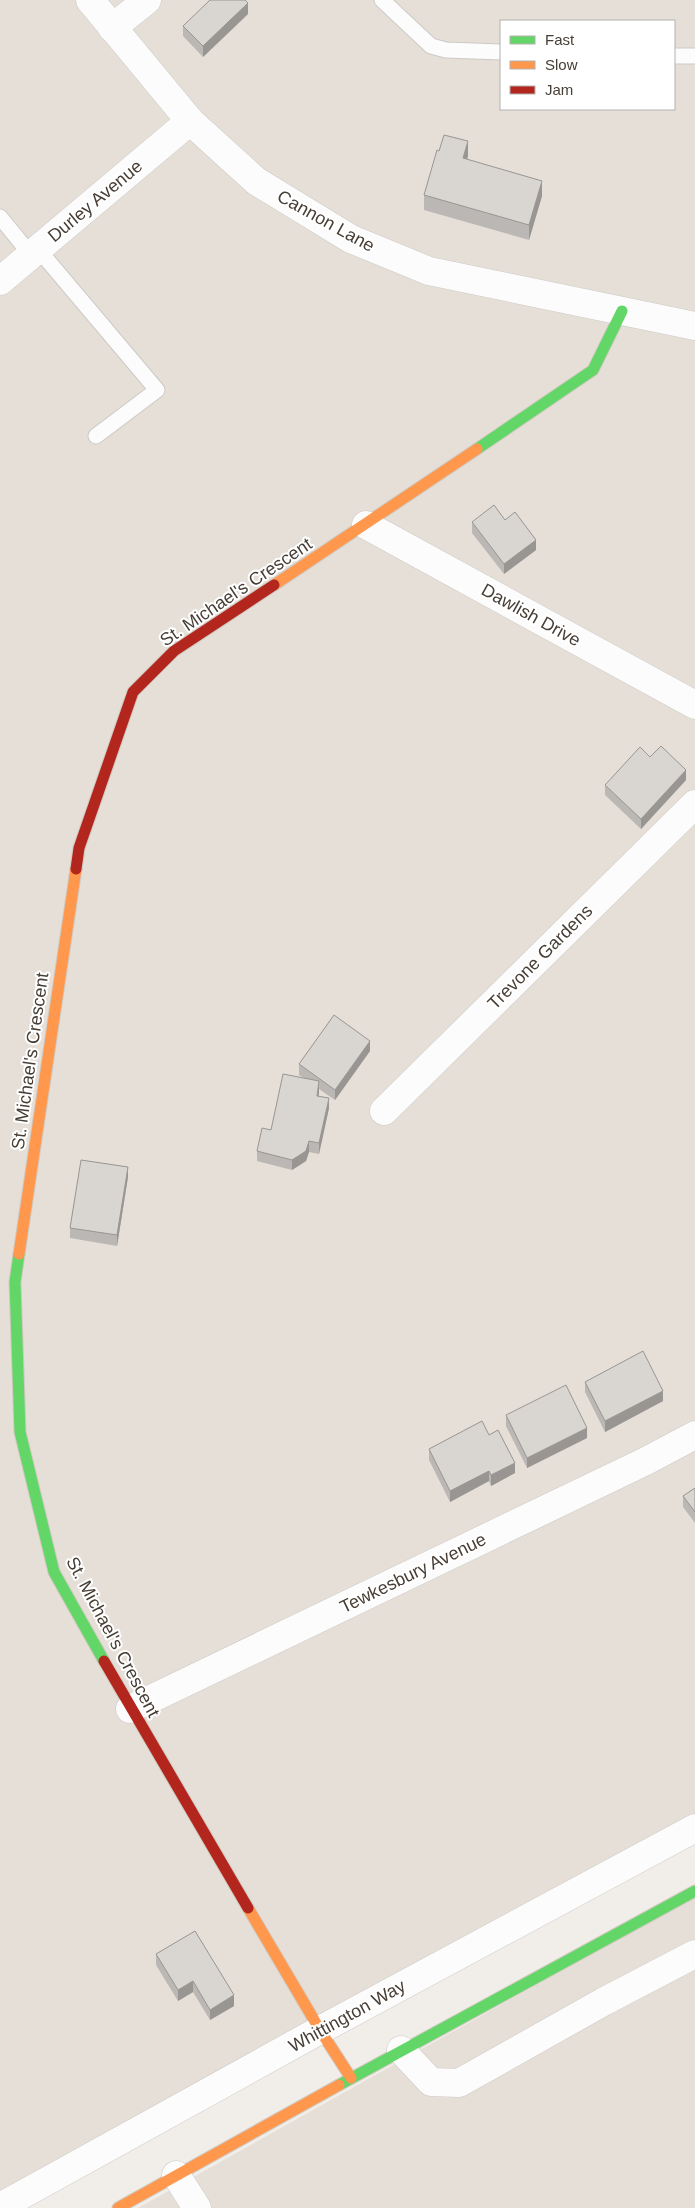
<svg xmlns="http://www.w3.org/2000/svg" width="695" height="2208" viewBox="0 0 695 2208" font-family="Helvetica,sans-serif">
<rect width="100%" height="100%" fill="#f1eeea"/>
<g fill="#e5dfd7" fill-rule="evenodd">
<path d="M0,0H695V1832L0,2208ZM501,21H674V109H501Z"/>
<polygon points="695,1896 695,2208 138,2208"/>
</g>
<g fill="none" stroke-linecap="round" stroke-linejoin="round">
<g stroke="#cdcac6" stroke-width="17">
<g id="lane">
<polyline points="382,0 431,46 446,50 501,52"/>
<polyline points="674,56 695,56"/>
<polyline points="0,217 31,255"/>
<polyline points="38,249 157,390 96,436"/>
</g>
</g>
<g stroke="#cdcac6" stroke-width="29">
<g id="street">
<polyline points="90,0 190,121 256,181 351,239 429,271 695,326"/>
<polyline points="112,28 147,0"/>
<polyline points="0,281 190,121"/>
<polyline points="366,525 695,705"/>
<polyline points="384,1111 695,804"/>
<polyline points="130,1709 646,1461 695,1435"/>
<polyline points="401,2050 431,2082 459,2083 603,2002 695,1954"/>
<polyline points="176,2175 197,2208"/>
<polyline points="0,2207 320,2030 695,1828"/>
</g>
</g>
<g stroke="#d0cac1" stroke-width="13">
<g id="fast">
<polyline points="477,449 593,370 622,311"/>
<polyline points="19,1254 15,1282 20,1432 54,1572 104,1661"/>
<polyline points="339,2085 695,1891"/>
</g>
</g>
<g stroke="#d0cac1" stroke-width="13">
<g id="slow">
<polyline points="274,585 477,449"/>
<polyline points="19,1254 76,869"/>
<polyline points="248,1908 320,2030 351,2078"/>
<polyline points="118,2208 339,2085"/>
</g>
</g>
<g stroke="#d0cac1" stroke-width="13">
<g id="jam">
<polyline points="76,869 79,848 133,692 174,651 274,585"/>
<polyline points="104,1661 248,1908"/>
</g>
</g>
<use href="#lane" stroke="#fdfcfc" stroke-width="15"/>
<use href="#street" stroke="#fdfcfc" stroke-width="28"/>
<use href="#fast" stroke="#63d668" stroke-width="11"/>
<use href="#slow" stroke="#ff974d" stroke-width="11"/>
<use href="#jam" stroke="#b3261e" stroke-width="11"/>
</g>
<g fill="#bbb7b4">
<polygon points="248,14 203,57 183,36 183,26"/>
<polygon points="468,156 467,159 542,196 529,240 424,210 424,195"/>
<polygon points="505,520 536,550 504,574 472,533 472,522"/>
<polygon points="650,757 686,780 641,829 605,795 605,785"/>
<polygon points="370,1051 335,1100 319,1089 319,1096 329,1108 319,1154 309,1152 306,1161 292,1170 257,1161 257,1151 304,1078 299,1075 299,1064"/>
<polygon points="128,1177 117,1246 70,1238 70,1228"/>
<polygon points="585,1382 663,1401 605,1432 585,1392"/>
<polygon points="506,1415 587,1438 527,1468 506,1426"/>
<polygon points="489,1435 515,1473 491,1486 489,1481 450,1502 429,1460 429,1449"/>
<polygon points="695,1488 695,1523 683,1507 683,1496"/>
<polygon points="156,1954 234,2006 210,2020 193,1992 178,2001 156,1965"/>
</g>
<g fill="#989592">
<polygon points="248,3 248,14 203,57 203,46"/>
<polygon points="468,141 468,156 463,173 463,158"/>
<polygon points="542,181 542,196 529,240 529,225"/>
<polygon points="536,540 536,550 504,574 504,564"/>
<polygon points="686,770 686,780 641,829 641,819"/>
<polygon points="370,1041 370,1051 335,1100 335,1090"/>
<polygon points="319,1081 319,1092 317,1106 317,1096"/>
<polygon points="329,1098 329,1108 319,1154 319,1143"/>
<polygon points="309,1141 309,1152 306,1161 292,1170 292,1160"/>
<polygon points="128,1167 128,1177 117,1246 117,1235"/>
<polygon points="663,1391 663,1401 605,1432 605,1421"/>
<polygon points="587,1428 587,1438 527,1468 527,1458"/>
<polygon points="515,1463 515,1473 491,1486 491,1475"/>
<polygon points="489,1471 489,1481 450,1502 450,1491"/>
<polygon points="193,1981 193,1992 178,2001 178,1990"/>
<polygon points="234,1995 234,2006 210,2020 210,2010"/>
</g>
<g fill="#d9d5d1" stroke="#989592">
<polygon points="210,0 245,0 248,3 203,46 183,26"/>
<polygon points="444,135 468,141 463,158 542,181 529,225 424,195 437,150 439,151"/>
<polygon points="494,505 505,520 515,512 536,540 504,564 472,522"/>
<polygon points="661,746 686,770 641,819 605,785 640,747 650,757"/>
<polygon points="334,1015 370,1041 335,1090 299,1064"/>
<polygon points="283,1074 319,1081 317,1096 329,1098 319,1143 309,1141 306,1151 292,1160 257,1151 262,1128 271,1130"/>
<polygon points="81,1160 128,1167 117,1235 70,1228"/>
<polygon points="643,1351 663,1391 605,1421 585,1382"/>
<polygon points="566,1385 587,1428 527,1458 506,1415"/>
<polygon points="482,1421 489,1435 498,1430 515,1463 491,1475 489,1471 450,1491 429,1449"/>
<polygon points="695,1488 695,1512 683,1496"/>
<polygon points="195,1931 234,1995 210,2010 193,1981 178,1990 156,1954"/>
</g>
<g text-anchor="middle" stroke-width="4" stroke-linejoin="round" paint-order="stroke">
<g font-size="18" fill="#473e36" stroke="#fff">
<text transform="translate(95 201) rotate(-40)" y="6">Durley Avenue</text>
<text transform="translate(326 221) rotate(29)" y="6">Cannon Lane</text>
<text transform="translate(236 592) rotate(-34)" y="6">St. Michael's Crescent</text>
<text transform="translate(531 615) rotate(29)" y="6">Dawlish Drive</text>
<text transform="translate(540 957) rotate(-45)" y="6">Trevone Gardens</text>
<text transform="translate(30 1061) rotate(-82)" y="6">St. Michael's Crescent</text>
<text transform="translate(413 1573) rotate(-26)" y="6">Tewkesbury Avenue</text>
<text transform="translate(113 1637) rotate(62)" y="6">St. Michael's Crescent</text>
<text transform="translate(347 2016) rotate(-29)" y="6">Whittington Way</text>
</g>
</g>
<rect x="500" y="20" width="175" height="90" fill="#ffffff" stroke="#b5b2af"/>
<rect x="510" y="36" width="25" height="8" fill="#63d668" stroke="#b5b2af"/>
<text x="545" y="45" font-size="15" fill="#473e36">Fast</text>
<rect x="510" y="61" width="25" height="8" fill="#ff974d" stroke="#b5b2af"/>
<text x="545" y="70" font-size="15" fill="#473e36">Slow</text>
<rect x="510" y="86" width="25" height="8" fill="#b3261e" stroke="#b5b2af"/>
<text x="545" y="95" font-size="15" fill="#473e36">Jam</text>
</svg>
